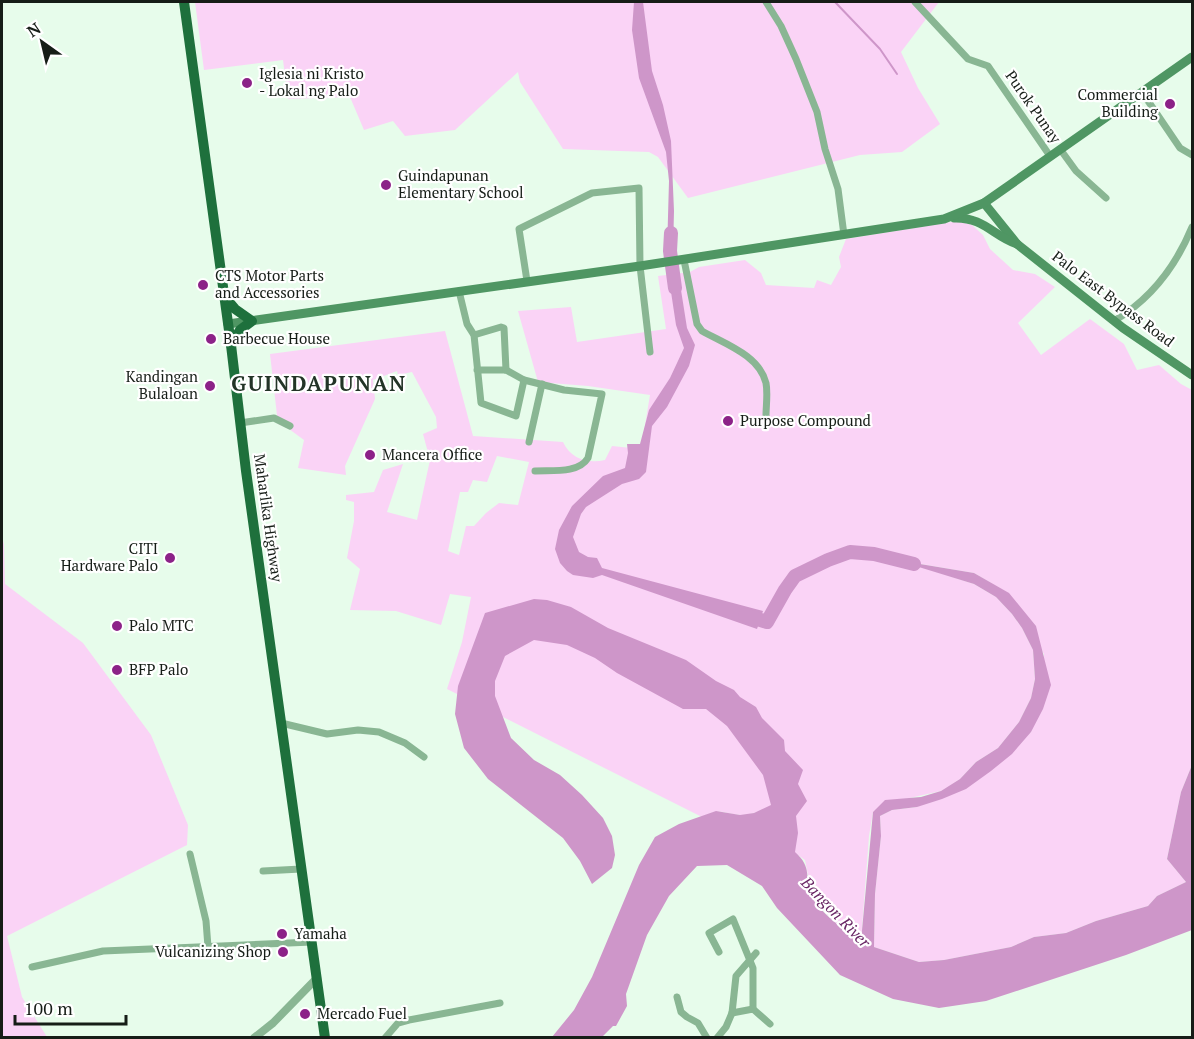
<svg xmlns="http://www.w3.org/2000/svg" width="1194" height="1039" viewBox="0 0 1194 1039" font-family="'PT Serif',serif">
<rect width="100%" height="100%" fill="#e7fceb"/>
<g fill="#fad3f6" fill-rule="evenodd">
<polygon points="195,2 939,2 901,52 918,88 940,124 902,152 860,155 688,198 658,157 649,152 563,149 520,82 518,72 455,130 405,136 393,121 364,130 350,97 288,99 283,60 204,70"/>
<path d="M958,221L972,225L983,235L990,249L1013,270L1035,274L1055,287L1018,323L1041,355L1090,319L1124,344L1137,370L1159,365L1181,384L1192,390V765L1181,792L1167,859L1186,882L1157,896L1148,906L1096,921L1066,933L1034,937L1011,947L944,960L919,962L874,947L875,894L881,836L880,816L892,810L917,807L1031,732L1044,654L991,583L974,573L903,561L974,584L996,597L1012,614L1022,628L1033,650L1035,679L1031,698L1019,722L998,748L976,762L960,779L941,791L905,799L873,812L869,836L861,941L832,920L812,896L805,860L795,853L772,806C762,810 751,816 740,815C721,813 721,808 702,817L447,689L462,642L471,597L450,594L441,625L396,611L350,610L360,569L347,558L354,521V502L346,500V495L374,492L383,470L403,464L387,512L417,520L430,460L423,434L437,428L436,417L412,372L398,375L397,371L373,380L375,399L345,466L346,475L298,468L304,440L289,429L278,424L270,354L445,331L473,436L563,442C571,459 588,464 605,460L612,446L641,449L650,395L588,386L538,382L518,311L571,307L577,342L666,329L658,276L690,272L699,267L745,260L761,273L766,285L814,288L817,280L831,285L841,267L839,257L846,239ZM497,456L529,462L518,505L499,503L486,513L474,526H466L459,555L448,551L460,492H468L473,480L487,482Z"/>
<polygon points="2,535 4,545 5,584 83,643 151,735 188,825 187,845 7,936 22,997 47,1037 2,1037"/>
</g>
<g fill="#ce96c9">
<polygon points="634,2 643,2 652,71 663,105 671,141 674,211 673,251 667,252 669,181 666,152 639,78 632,30"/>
<polygon points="678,271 687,328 695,345 689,366 667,407 652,426 646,472 639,479 622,484 586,507 581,514 573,537 579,552 588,557 597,558 602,568 763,611 757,629 602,575 593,578 573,575 567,571 560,563 555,549 559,530 572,506 603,476 625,468 628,453 627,444 640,444 649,410 670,378 684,348 676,325 668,272"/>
<path d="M896,560L974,573L1009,593L1036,626L1051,685L1043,709L1031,732L1012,754L991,771L966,789L942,799L917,807L892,810L880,816L881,836L875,894L874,947L919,962L944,960L1011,947L1034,937L1066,933L1096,921L1148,906L1157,896L1186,882L1167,859L1181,792L1192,765V930L1126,955L986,1001L939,1008L893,999L840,975L777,908L762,886L727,865L697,866L669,896L647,935L626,994L627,1006L616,1026H613L602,1037H552L574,1010L592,977L639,865L655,837L679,824L716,811L740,815L754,813L771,805L763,775L727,726L706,709H683L617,673L595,658L567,645L534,640L505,656L495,681V696L511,738L534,760L560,775L582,795L603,818L612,836L615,855L612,868L592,884L580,861L563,838L488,779L464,748L455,714L458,686L485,613L534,599L547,600L571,607L608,628L686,660L716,681L734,690L740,697L756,707L762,718L784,740L785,751L803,770L798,784L807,801L796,816L798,833L795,852C813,868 804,877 811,895C818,911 846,932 861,941L873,812L885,800L921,797L941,791L960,779L976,762L998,748L1019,722L1031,698L1035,679L1033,650L1022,628L1012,614L996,597L974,584Z"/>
</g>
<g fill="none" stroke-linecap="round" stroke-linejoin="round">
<polyline stroke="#ce96c9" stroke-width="2" points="835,2 880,49 897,74"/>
<g stroke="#ce96c9" stroke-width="14">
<polyline points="671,233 670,251 675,288"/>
<polyline points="745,615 767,622 785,590 795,576 828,560 850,552 874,554 914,564"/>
</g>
<g stroke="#89b693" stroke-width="7">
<polyline points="766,2 781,26 796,59 817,112 825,149 838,189 844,235"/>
<polyline points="915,2 968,59 988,66 1050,156"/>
<polyline points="1142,92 1180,148 1192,155"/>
<polyline points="1060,149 1076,171 1106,198"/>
<path d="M684,260L697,324L702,331C725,344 759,355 766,383C768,393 766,406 766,416"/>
<polyline points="527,281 519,229 592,193 639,188 640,266 650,352"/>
<polyline points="459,291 467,324 474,335 481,403 516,416 524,380 506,370 477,370"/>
<path d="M1114,321C1151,299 1176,266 1192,227"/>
<polyline points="474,335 501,327 504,328 506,370"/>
<path d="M524,380L564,390L602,394L588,458C578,474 552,470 535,471"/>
<polyline points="240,423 274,418 290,426"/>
<polyline points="529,442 542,384"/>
<polyline points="281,723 327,734 358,730 379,732 405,743 424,757"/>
<polyline points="190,854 206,921 208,947"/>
<polyline points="263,871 301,869"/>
<polyline points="719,952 709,933 733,919 753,968 753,1009"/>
<polyline points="32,967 103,951 312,942"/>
<polyline points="677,997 681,1012 687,1017 698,1023 707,1038"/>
<polyline points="732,1013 753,1009 770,1024"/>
<polyline points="385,1038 398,1023 409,1020 500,1003"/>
<polyline points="717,1038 726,1027 732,1013 736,976 756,953"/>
</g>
<polyline stroke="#89b693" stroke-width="8" points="254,1038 273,1023 317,978"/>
<g stroke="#4f9663" stroke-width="9">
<polyline points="984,203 1017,244 1123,328 1192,375"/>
<path d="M954,218C984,217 993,236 1017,244"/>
<polyline points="228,324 640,266 944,219 984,203 1192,57"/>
</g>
<g stroke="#1e703c" stroke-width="10">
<polyline points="184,2 231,345 246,471 325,1038"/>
<polyline points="225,297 235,309 252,321 240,330 231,345"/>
</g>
</g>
<g fill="#8c2288" stroke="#fff" stroke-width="2">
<circle cx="247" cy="83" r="6"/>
<circle cx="1170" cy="104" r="6"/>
<circle cx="386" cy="185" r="6"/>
<circle cx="203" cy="285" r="6"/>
<circle cx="211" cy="339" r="6"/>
<circle cx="210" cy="386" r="6"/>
<circle cx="728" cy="421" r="6"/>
<circle cx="370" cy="455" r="6"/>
<circle cx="170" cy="558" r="6"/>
<circle cx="117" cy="626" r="6"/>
<circle cx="117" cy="670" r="6"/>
<circle cx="282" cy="934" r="6"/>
<circle cx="283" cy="952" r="6"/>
<circle cx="305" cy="1014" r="6"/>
</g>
<g text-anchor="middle" stroke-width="4.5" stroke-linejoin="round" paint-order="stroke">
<g font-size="15" fill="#161d17" stroke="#fff" text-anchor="start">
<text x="259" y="79">Iglesia ni Kristo<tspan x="259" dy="17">- Lokal ng Palo</tspan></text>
<text x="1158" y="100" text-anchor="end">Commercial<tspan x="1158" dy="17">Building</tspan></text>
<text x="398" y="181">Guindapunan<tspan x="398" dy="17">Elementary School</tspan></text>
<text x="215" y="281">CTS Motor Parts<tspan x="215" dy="17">and Accessories</tspan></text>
<text x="223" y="344">Barbecue House</text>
<text x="198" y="382" text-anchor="end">Kandingan<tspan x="198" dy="17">Bulaloan</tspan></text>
<text x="740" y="426">Purpose Compound</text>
<text x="382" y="460">Mancera Office</text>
<text x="158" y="554" text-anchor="end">CITI<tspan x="158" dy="17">Hardware Palo</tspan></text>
<text x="129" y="631">Palo MTC</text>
<text x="129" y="675">BFP Palo</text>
<text x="294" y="939">Yamaha</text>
<text x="271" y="957" text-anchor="end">Vulcanizing Shop</text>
<text x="317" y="1019">Mercado Fuel</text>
</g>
<g font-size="15" fill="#161d17" stroke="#fff">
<text transform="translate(1033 107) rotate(55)" y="5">Purok Punay</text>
<text transform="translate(1113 299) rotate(37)" y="5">Palo East Bypass Road</text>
<text transform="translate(268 518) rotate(82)" y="5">Maharlika Highway</text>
</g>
<g font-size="16" font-style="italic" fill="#692665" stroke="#fff">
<text transform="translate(836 912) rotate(46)" y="6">Bangon River</text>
</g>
<g font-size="21" font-weight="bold" letter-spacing="1.5" fill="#233427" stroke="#fff">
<text x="319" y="391">GUINDAPUNAN</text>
</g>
</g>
<rect width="1194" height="1039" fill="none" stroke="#161d17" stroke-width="6"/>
<g transform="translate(42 42) rotate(326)" stroke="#ffffff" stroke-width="4.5" paint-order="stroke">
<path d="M0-4.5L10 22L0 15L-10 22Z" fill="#161d17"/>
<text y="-9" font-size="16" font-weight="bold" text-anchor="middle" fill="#161d17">N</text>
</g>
<path d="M15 1015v9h111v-9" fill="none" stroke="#161d17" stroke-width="3"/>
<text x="24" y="1015" font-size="18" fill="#161d17" stroke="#ffffff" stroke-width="4.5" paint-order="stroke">100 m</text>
</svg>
